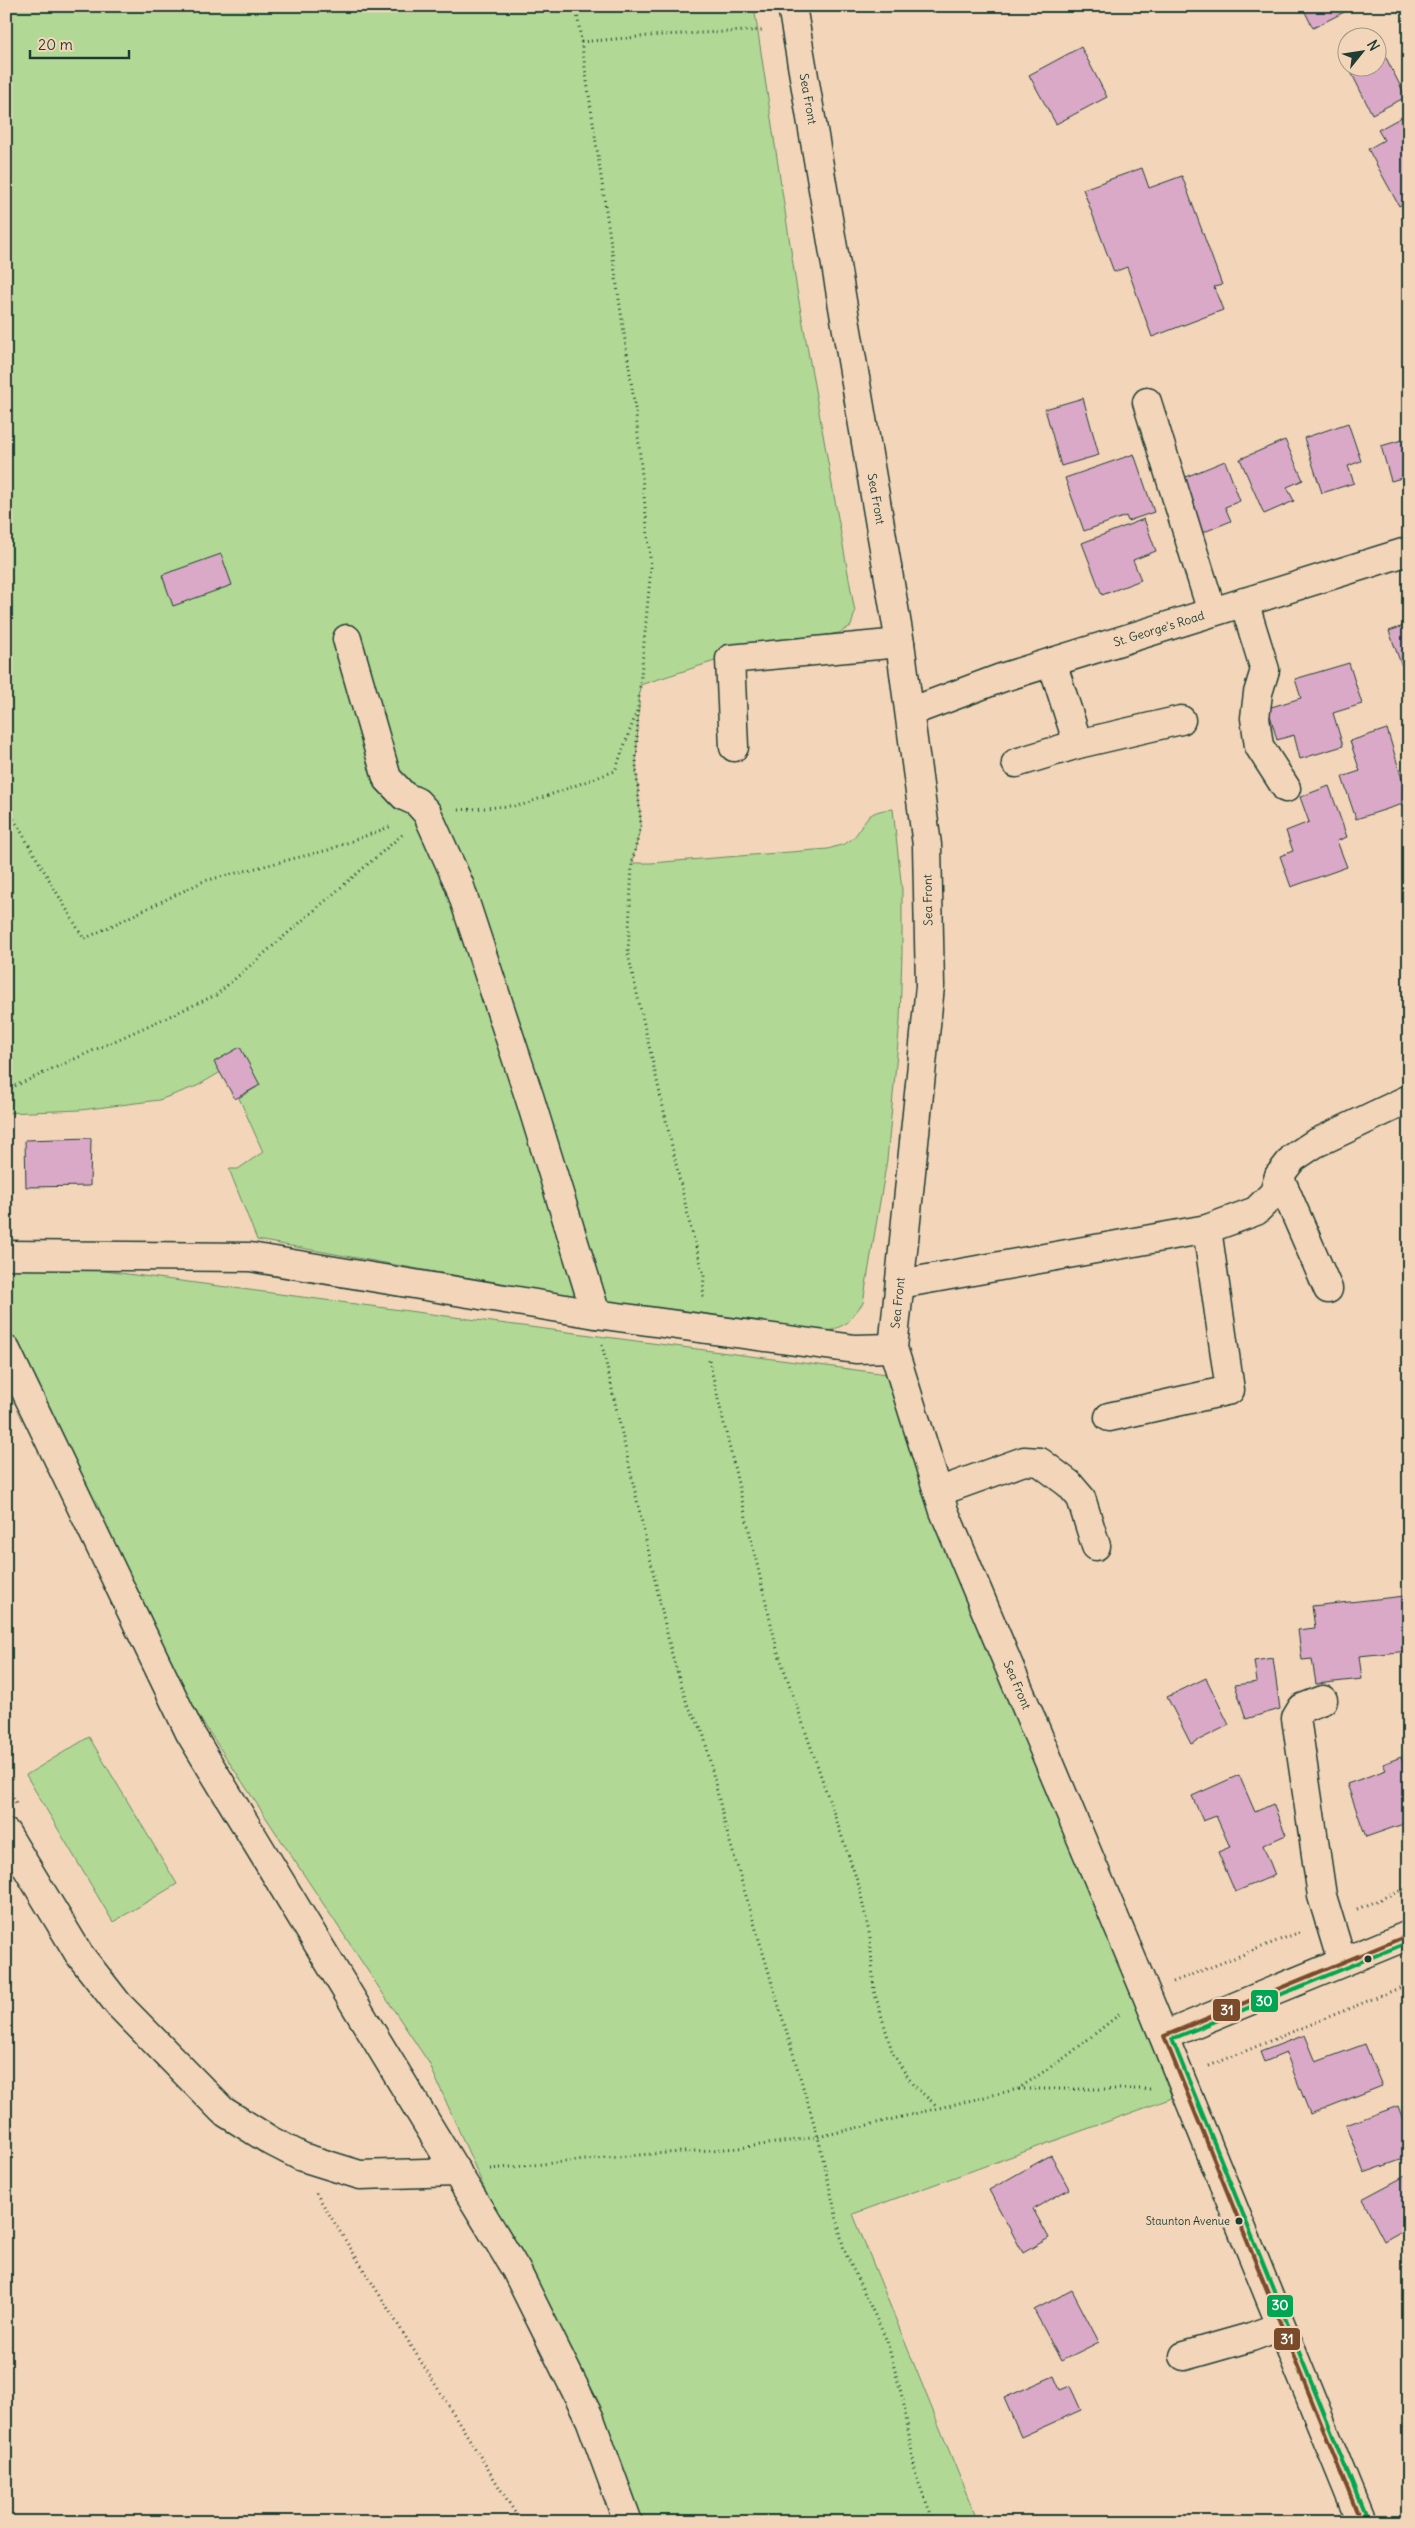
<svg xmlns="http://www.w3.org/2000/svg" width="1415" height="2528" viewBox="0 0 1415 2528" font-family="Delius,sans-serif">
<rect width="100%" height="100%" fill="#f3d6b9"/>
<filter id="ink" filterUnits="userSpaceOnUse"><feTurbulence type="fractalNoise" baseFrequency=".02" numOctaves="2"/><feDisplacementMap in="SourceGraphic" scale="10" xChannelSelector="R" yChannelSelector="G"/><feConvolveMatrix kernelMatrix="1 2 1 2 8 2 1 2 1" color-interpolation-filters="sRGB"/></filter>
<g filter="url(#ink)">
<g fill="#b1d894" stroke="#688a64">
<path d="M6,6H754L797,290L855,612L851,626L839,633L791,641L715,661L640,685L636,765L641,825L632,863H651L828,849C833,847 839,846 844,844C868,833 855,811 893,809L902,890V953L900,1021L887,1160L863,1303L847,1323L833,1330L812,1332L557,1294L257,1240L229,1169H238L263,1152L239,1098L257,1087L243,1059L197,1086L159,1100L81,1110L6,1113Z"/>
<polygon points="6,1258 902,1376 1186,2093 853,2214 978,2522 627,2522 563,2366 429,2063 140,1628 6,1350"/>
<polygon points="89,1737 177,1884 113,1922 26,1775"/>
</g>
<g fill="#daa9c7" stroke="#1f3d34">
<polygon points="1302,6 1349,6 1350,9 1313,28"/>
<polygon points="1081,47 1107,97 1056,124 1029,75"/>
<polygon points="1381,48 1406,97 1372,114 1349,68 1378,68 1378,50"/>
<polygon points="1402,117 1409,130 1409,201 1399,206 1368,149 1384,140 1378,130"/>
<polygon points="1142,168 1149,188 1182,176 1222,285 1214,287 1223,310 1152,337 1127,267 1114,272 1083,189"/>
<polygon points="1083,398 1099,455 1061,466 1045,409"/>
<polygon points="1348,423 1361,461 1348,466 1354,483 1322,493 1304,438"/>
<polygon points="1409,438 1409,476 1391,481 1381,446"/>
<polygon points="1285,440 1303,480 1287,487 1294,501 1264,514 1240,459"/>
<polygon points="1134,454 1154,512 1128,521 1126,516 1084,531 1065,478"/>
<polygon points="1225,461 1240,501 1225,507 1231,521 1197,535 1188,512 1196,509 1183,478"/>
<polygon points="1144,519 1156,551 1133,560 1141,580 1102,595 1082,543"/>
<polygon points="221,554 232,585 173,606 162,575"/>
<polygon points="1409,624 1409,686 1389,631"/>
<polygon points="1349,663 1362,704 1333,713 1343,746 1300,759 1294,735 1277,740 1268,708 1301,698 1295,679"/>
<polygon points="1387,729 1409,802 1356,819 1342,777 1360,771 1350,741"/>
<polygon points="1329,786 1347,837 1337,841 1347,867 1291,887 1280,856 1293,851 1286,831 1309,822 1300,797"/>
<polygon points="240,1047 260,1085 235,1099 214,1062"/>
<polygon points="91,1138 90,1186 26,1187 25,1140"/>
<polygon points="1405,1596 1409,1651 1359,1656 1362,1679 1316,1684 1312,1659 1302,1660 1298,1630 1315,1628 1312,1606"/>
<polygon points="1273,1658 1280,1709 1246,1719 1235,1685 1257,1682 1254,1661"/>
<polygon points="1206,1678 1229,1725 1191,1744 1167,1697"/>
<polygon points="1401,1757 1409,1780 1409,1822 1366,1837 1347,1784 1386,1770 1383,1764"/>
<polygon points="1239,1775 1255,1812 1273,1804 1286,1835 1263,1845 1275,1875 1235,1892 1218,1852 1230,1847 1216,1816 1203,1821 1192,1796"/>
<polygon points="1305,2035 1316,2062 1365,2044 1382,2086 1310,2114 1286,2053 1264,2062 1260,2052"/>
<polygon points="1398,2106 1409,2136 1409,2157 1364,2173 1346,2125"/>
<polygon points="1051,2155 1069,2189 1033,2209 1049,2238 1023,2253 989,2190"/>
<polygon points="1409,2174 1409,2227 1384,2241 1362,2199"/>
<polygon points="1072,2290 1099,2342 1061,2361 1034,2310"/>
<polygon points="1054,2376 1060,2390 1070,2386 1081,2410 1021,2437 1004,2398"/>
</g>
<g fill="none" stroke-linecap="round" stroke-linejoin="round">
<g stroke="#1f3d34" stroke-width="31">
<g id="minor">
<polyline points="792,6 900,643 927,845 930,986 893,1348 944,1511 1146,1993 1361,2522"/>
<polyline points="1147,402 1212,612"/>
<polyline points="1244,602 1265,670 1258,693 1255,718 1259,746 1286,788"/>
<polyline points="347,639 387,778 404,796 417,802 427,813 459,884 529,1096 596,1314"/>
<polyline points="910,712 1001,678 1409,551"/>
<polyline points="1078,744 1181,720"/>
<polyline points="734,747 730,659 900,643"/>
<polyline points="1016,763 1078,744 1052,662"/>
<polyline points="1279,1176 1328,1289"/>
<polyline points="6,1255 250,1257 596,1314 855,1349 893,1348"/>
<polyline points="900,1284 1207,1229 1256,1211 1274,1193 1279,1176 1293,1158 1314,1144 1409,1099"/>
<polyline points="6,1350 190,1733 516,2270 590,2419 628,2522"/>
<polyline points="1109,1417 1230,1390 1207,1229"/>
<polyline points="938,1492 1024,1461 1040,1462 1069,1484 1081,1498 1096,1546"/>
<polyline points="1323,1700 1302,1708 1296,1718 1322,1896 1342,1962"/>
<polyline points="6,1833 79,1954 118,2004 223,2111 271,2141 302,2157 360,2175 457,2172"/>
<polyline points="1164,2036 1409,1935"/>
<polyline points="1184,2356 1251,2337 1281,2326"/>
</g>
</g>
<g stroke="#1f3d34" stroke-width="3" stroke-dasharray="1 4" stroke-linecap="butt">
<polyline points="581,42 661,35 765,30"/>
<polyline points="638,711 636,765 641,825 632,863 628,954 690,1225 704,1275 703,1297"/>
<polyline points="6,806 84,939 204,881 328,850 392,826"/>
<polyline points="459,810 522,805 615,771 638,708 651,567 636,415 576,6"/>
<polyline points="6,1090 216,995 403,834"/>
<polyline points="602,1345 671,1651 687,1704 703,1732 726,1829 818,2137 844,2250 887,2341 903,2400 916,2476 934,2522"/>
<polyline points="709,1360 777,1649 859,1886 870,1937 874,1991 893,2054 913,2085 938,2107"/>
<polyline points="6,1784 16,1803"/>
<polyline points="1357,1909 1409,1887"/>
<polyline points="1173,1982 1300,1932"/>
<polyline points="1209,2066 1409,1984"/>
<polyline points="1019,2089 1152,2089"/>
<polyline points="490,2169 638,2155 739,2148 818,2137 1018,2089 1067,2056 1121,2013"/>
<polyline points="316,2193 521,2522"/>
</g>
<use href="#minor" stroke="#f3d6b9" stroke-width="28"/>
<g stroke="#f3d6b9" stroke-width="8">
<polyline id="bus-1" points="1361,2522 1164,2036 1409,1935"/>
</g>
<g stroke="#f3d6b9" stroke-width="8">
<polyline id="bus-2" points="1367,2520 1172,2039 1409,1942"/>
</g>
<use href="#bus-1" stroke="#7a4b2a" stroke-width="4"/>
<use href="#bus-2" stroke="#00a651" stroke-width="4"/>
</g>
</g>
<g fill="#1f3d34" stroke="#f3d6b9" stroke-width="2">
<circle cx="1368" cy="1959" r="4.5"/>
<circle cx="1239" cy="2221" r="4.5"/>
</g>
<g text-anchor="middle" stroke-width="5" stroke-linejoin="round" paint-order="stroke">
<g font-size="11" fill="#1f3d34" stroke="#f3d6b9" text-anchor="end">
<text x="1230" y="2225">Staunton Avenue</text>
</g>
<g font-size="12" fill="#1f3d34" stroke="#f3d6b9">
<text transform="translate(808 99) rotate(80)" y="4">Sea Front</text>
<text transform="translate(876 499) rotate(80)" y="4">Sea Front</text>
<text transform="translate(1159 629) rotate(-17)" y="4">St. George's Road</text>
<text transform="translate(928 900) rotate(-91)" y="4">Sea Front</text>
<text transform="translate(898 1303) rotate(-84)" y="4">Sea Front</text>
<text transform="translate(1017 1685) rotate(67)" y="4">Sea Front</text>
</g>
</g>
<g stroke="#f3d6b9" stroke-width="2">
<rect x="1250" y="1989" width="29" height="24" rx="5" fill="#00a651"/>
<rect x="1212" y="1998" width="29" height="24" rx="5" fill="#7a4b2a"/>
<rect x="1266" y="2294" width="28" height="24" rx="5" fill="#00a651"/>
<rect x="1273" y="2327" width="28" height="24" rx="5" fill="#7a4b2a"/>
</g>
<g font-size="14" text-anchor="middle" font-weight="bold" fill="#fff">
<text x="1264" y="2006">30</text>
<text x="1227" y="2015">31</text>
<text x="1280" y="2310">30</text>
<text x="1287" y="2344">31</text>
</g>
<rect width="1415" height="2528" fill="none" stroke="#f3d6b9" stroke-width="25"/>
<rect x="12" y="12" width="1390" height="2503" fill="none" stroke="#1f3d34" stroke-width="2" filter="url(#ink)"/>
<g transform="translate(1362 52) rotate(60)"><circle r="24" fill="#f3d6b9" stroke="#9e9984"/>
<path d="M0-4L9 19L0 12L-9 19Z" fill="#1f3d34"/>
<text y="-8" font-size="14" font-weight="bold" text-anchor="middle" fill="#1f3d34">N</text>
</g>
<path d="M30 50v8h99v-8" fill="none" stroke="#1f3d34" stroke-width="2.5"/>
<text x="38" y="50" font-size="15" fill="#1f3d34" stroke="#f3d6b9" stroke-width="4" paint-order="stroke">20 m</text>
</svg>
